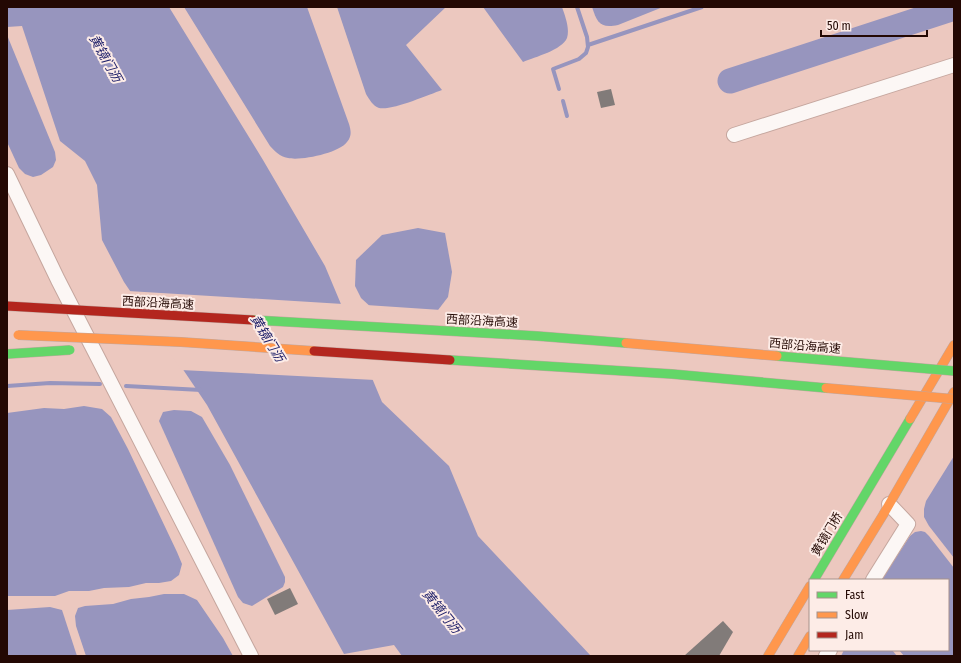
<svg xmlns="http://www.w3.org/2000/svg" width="961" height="663" viewBox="0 0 961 663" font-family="'Fira Sans Condensed','Noto Sans SC',sans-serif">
<rect width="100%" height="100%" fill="#ecc8bf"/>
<g fill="#9795be">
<polygon points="7,7 169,7 263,160 325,266 382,402 449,466 478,536 591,656 402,656 394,645 344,654 207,405 124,282 102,240 97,185 85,161 60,141 22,26 7,27"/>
<path d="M184,7H307L349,124C351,131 352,136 347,142C339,153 301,161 288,158C279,156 276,152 270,146Z"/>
<path d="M337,7H446L406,45L442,90C428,95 391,111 379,108C373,106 369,99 366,94Z"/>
<path d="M483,7H562C565,16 570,28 567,38C562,50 535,57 523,62Z"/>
<path d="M592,7H663L618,25C600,29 597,22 592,7Z"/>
<polygon points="7,35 55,152 56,160 53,167 41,175 33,177 25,174 19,168 7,142"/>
<polygon points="418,228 445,233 452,272 448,297 435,314 373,309 361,298 355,286 356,260 382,235"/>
<polygon points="84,406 102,409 111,417 128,449 177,552 182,564 179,575 171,581 159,583 146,583 129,587 104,588 89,591 69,591 55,596 7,596 7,413 44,408 64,409"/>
<polygon points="174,410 191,411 202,417 230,465 285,577 285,582 283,587 252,606 243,603 238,597 159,421 163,412"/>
<polygon points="954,456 954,558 929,526 924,517 924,509 926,501"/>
<polygon points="921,531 925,532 929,536 954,568 954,656 904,656 899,650 948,650 948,580 881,580 910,536 915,532"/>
<polygon points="164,594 184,594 197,600 223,638 233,656 86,656 76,626 75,616 78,608 85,606 113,604 131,599 149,597"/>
<polygon points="50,607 62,610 77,656 7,656 7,610"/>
<polygon points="844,650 892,650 897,656 841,656"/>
</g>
<g fill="#ecc8bf">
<polygon points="128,291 343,304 375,380 181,370"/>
<polygon points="366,305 441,310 437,315 435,316 373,311"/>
</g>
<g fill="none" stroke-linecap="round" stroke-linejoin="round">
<g stroke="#9795be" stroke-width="4">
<polyline points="588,45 702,7"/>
<polyline points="559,89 553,69 579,59 586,53 588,47 587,37 577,7"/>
<polyline points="563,101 567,116"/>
<polyline points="7,386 50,383 100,384"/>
<polyline points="126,386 201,390"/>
</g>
<polyline stroke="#9795be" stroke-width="25" points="730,81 954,8"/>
</g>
<g fill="#817b79">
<polygon points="611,89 615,105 601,108 597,92"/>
<polygon points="290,588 298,604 275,615 267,599"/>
<polygon points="723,621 733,632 719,656 684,656"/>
</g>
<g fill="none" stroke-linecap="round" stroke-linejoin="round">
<g stroke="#c5a69e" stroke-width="16">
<g id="street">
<polyline points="734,135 954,65"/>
<polyline points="7,174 58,280 251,656"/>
<polyline points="873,580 908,524 889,504"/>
<polyline points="826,656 830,650"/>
</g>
</g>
<g stroke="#c1a69f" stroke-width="10">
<polyline id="fast" points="814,580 910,419"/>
</g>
<g stroke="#c1a69f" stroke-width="10">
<g id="slow">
<polyline points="910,419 954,345"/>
<polyline points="843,580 883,515 954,392"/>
<polyline points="768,656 810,586"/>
<polyline points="798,656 810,636"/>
</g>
</g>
<use href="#street" stroke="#fcf7f5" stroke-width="14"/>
<use href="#fast" stroke="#63d668" stroke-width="9"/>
<use href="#slow" stroke="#ff974d" stroke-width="9"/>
<g stroke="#c1a69f" stroke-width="10" stroke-linecap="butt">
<g id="fast-bridge">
<polyline points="253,320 537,336 626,343"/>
<polyline points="7,354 70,350"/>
<polyline points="777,356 954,371"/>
<polyline points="450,360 672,374 826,388"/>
</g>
</g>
<g stroke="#c1a69f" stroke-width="10" stroke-linecap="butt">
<g id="slow-bridge">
<polyline points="18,335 181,342 314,351"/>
<polyline points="626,343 777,356"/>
<polyline points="826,388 954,399"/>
</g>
</g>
<g stroke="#c1a69f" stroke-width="10" stroke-linecap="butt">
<g id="jam-bridge">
<polyline points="7,306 253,320"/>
<polyline points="314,351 450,360"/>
</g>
</g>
<use href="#fast-bridge" stroke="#63d668" stroke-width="9"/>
<use href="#slow-bridge" stroke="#ff974d" stroke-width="9"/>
<use href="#jam-bridge" stroke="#b3261e" stroke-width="9"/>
</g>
<g text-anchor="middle" stroke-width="4" stroke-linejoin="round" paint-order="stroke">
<g font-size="12" fill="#230803" stroke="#fdece7">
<text transform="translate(158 303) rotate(3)" y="4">西部沿海高速</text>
<text transform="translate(482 321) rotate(3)" y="4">西部沿海高速</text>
<text transform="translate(805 346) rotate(5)" y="4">西部沿海高速</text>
<text transform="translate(827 534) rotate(-59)" y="4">黄镜门桥</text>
</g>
<g font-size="13" font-style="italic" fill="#1f206a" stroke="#fdece7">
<text transform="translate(106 58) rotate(61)" y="5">黄镜门沥</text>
<text transform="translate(268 338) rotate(59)" y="5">黄镜门沥</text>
<text transform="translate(442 611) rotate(51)" y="5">黄镜门沥</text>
</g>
</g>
<rect width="961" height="663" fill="none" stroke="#230803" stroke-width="16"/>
<rect x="809" y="579" width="140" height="72" fill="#fdece7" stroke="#a6918c"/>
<rect x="817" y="592" width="20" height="6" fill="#63d668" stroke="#a6918c"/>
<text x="845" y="599" font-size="12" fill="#230803">Fast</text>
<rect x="817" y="612" width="20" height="6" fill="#ff974d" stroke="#a6918c"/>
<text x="845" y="619" font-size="12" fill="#230803">Slow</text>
<rect x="817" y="632" width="20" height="6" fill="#b3261e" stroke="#a6918c"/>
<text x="845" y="639" font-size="12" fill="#230803">Jam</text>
<path d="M821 30v6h106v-6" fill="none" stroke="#230803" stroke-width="2"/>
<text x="827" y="30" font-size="12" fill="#230803" stroke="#fdece7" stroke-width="3" paint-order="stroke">50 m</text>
</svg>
